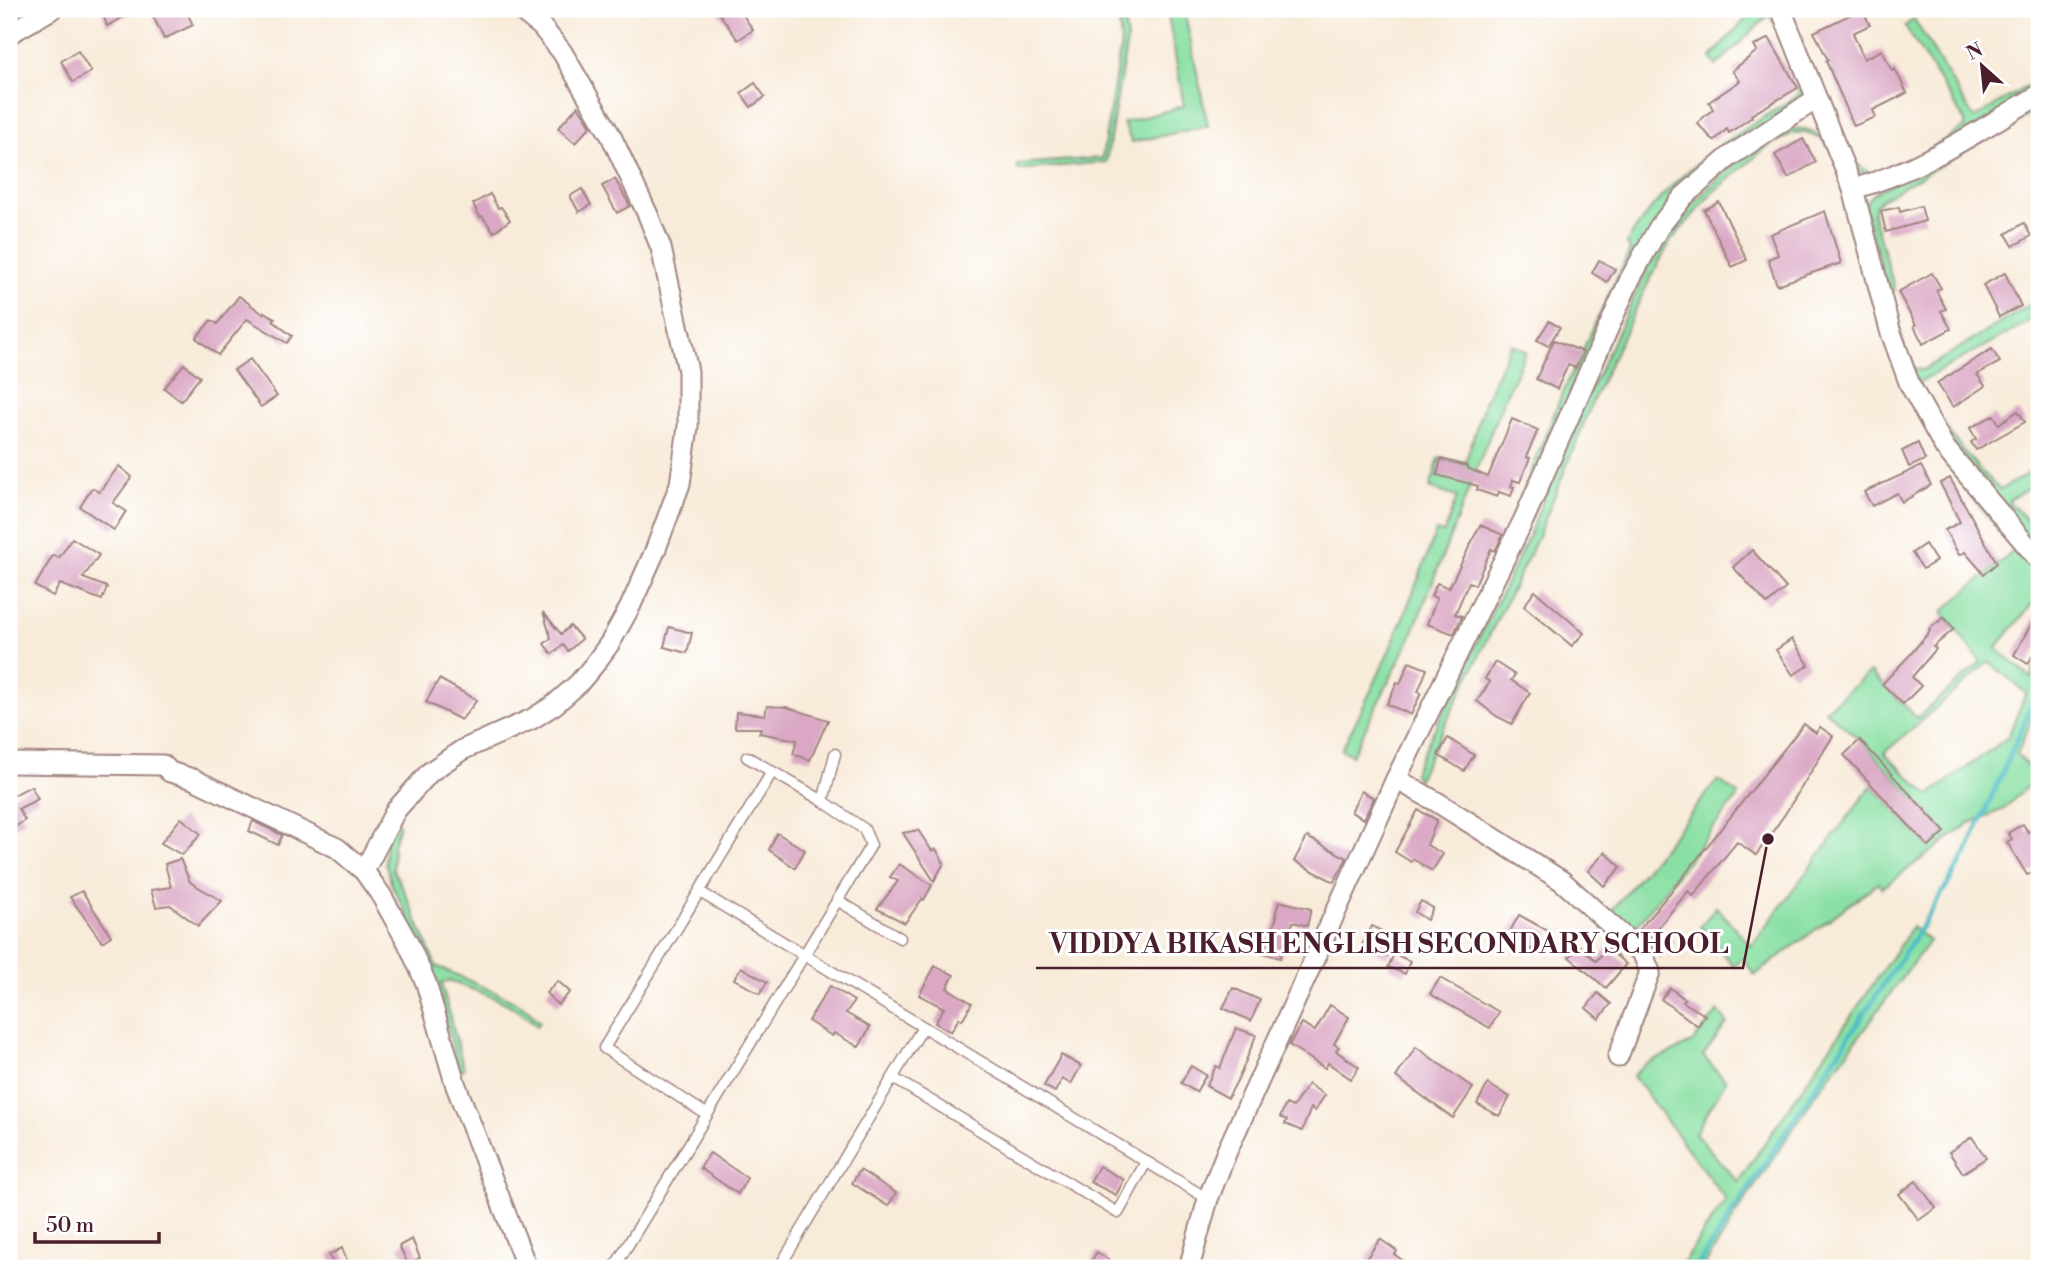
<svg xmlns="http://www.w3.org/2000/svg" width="2048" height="1277" viewBox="0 0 2048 1277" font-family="'Libre Bodoni',serif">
<rect width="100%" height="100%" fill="#fff"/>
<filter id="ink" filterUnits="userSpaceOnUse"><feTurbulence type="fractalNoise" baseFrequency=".0143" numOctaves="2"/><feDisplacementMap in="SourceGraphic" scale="14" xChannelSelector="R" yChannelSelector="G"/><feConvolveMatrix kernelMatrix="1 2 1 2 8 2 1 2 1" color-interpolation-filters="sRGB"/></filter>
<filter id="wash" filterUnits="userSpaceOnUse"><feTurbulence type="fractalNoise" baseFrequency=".00686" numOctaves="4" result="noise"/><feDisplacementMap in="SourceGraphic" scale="28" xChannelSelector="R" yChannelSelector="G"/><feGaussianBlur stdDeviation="1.57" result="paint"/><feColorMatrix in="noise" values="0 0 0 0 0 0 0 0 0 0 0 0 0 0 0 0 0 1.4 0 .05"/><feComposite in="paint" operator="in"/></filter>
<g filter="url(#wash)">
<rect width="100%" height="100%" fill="#f8ebd9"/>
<g fill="#8ae0a4" stroke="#6a8068" stroke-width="2" fill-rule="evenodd">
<polygon points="1118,9 1123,9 1127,40 1106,162 1018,170 1017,164 1102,158 1121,44"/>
<polygon points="1167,9 1184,9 1208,126 1132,142 1123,123 1184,106"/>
<path d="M1755,9H1773L1804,91L1802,97L1670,201L1532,490L1522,494L1563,392L1630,250L1626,244C1671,170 1728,141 1798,95L1801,85L1770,14L1716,66L1711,57Z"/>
<path d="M1914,19L1974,118L2039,79V90L1915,162L1888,175L1873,179L1856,170L1842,150L1846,148C1853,156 1859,169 1869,172C1891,179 1945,139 1965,127V121L1905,26Z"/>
<path d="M2039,102V109L1880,200L1875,206L1873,215L1895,290L1890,293L1906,354L1912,369L1923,370L2039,299V316L1918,383C1940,424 1966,458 2000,490L2039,467V482L2008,501L2039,533V551L1947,440L1909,369L1865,208L1867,200L1874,193Z"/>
<path d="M1789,129C1809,127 1820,131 1829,149L1821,139L1805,132L1793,133L1768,146L1712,193L1670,242L1645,289L1596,393L1537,539L1417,781L1414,773L1416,767L1528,538L1562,451L1646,271C1680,211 1727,161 1789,129Z"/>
<path d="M1511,344L1526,351L1502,404L1411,637L1352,755L1341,750C1379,680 1409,607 1436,531L1444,533L1457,497L1430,488L1439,458L1465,463L1485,400Z"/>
<path d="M1976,497L2039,570V596L1996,648L2031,678L2039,658V703L2017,754L2037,777L2004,809L1970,823L1882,888L1878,883L1755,975L1742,958L1734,966L1700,927L1716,907L1751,946L1872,785L1929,847L1945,832L1860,740L1825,710L1870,672L1917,718L1981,662L1942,612L2016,549L1972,498ZM1989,662L2026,693L2008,737L1929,795L1884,753Z"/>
<polygon points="1718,780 1739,795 1631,933 1609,914"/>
<path d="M395,819L399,825L393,845V870L407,897L436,966L510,999L527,1009L540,1022L537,1026C512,1001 482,993 449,981L441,983L464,1069L459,1072L434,975L408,916L392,885L385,862L386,837Z"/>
<polygon points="1912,927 1929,941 1815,1096 1743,1204 1703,1268 1679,1268 1726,1200 1633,1076 1642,1066 1692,1043 1718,1011 1727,1023 1703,1056 1726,1081 1695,1133 1738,1182"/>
</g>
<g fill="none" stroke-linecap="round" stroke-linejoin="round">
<polyline stroke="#4fbdc5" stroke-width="5" points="1696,1268 1922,926 1966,854 2025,722 2039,684"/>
</g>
<g id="blocks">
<g fill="#daa7c4">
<polygon points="109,9 138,9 107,26 102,12"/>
<polygon points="168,9 185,9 193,25 164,39 153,16"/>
<polygon points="716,9 739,9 753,30 738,40"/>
<polygon points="1862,9 1870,25 1853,33 1864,59 1882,50 1892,71 1895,69 1907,93 1873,110 1876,117 1854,126 1826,61 1828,60 1814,32"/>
<polygon points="1769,38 1798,88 1751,115 1752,117 1729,133 1727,129 1714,141 1697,123 1713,109 1709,102 1740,81 1732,71 1757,51 1754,46"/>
<polygon points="78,51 91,72 73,82 61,61"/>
<polygon points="755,83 765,97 751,107 741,93"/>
<polygon points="578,106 591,126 575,143 558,128"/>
<polygon points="1803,139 1816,162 1788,178 1775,155"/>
<polygon points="615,179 630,206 617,213 602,186"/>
<polygon points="582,189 591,205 579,212 570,196"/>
<polygon points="490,194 498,208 501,207 510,220 494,232 482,216 480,217 473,204"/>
<polygon points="1719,202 1747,260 1732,267 1704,210"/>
<polygon points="1921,206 1925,221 1886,232 1881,211 1899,207 1900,212"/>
<polygon points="1825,211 1841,263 1777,285 1768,259 1778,255 1770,234"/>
<polygon points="2024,223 2031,236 2013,246 2006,234"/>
<polygon points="1599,260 1615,269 1607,282 1592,273"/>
<polygon points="1932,273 1941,288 1936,290 1946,309 1941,311 1951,329 1923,344 1914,326 1916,325 1898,292"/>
<polygon points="2005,273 2021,306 1999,317 1983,285"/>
<polygon points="239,296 263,314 264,312 275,318 273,321 292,336 287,343 247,319 218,355 196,338 211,320 217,324"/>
<polygon points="1549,321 1560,327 1548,346 1537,340"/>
<polygon points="1554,340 1583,352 1576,368 1568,365 1557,389 1536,379"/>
<polygon points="1992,349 2000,362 1977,374 1985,386 1953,407 1937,383"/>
<polygon points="250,359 277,396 261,407 234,370"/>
<polygon points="184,364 200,377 181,401 164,388"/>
<polygon points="2018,411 2025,422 1976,450 1971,442 1976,439 1970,428 1994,415 1999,424"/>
<polygon points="1512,419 1538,430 1526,457 1530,458 1520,482 1513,480 1511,486 1514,487 1511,496 1499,492 1497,497 1477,490 1478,486 1437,475 1441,459 1467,466 1467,468 1488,477"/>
<polygon points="1918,443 1925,460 1909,467 1902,451"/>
<polygon points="119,466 132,477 113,503 126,511 114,530 80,507 92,488 99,492"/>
<polygon points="1921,466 1931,485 1902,502 1897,493 1872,506 1864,492"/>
<polygon points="1950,478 1997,563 1984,574 1965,552 1959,555 1945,530 1960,522 1940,483"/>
<polygon points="1480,525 1503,535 1495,551 1491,549 1475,585 1469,582 1455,614 1462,616 1454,634 1427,624 1437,598 1431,596 1437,583 1449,588"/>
<polygon points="72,538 99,555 83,578 107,587 102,600 60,584 53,596 35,586 53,555 59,558"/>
<polygon points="1925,544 1936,561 1923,569 1912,553"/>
<polygon points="1752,550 1786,588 1767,604 1733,567"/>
<polygon points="1535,591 1584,633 1572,646 1524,606"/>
<polygon points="2039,610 2039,644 2028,664 2014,655"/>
<polygon points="543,612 561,634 570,626 582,639 568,651 563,645 552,654 544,644 551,638"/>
<polygon points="1944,617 1954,629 1933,647 1936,649 1912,677 1921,686 1903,704 1882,684 1909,656 1930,631 1929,629"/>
<polygon points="669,627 692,633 687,653 664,647"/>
<polygon points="1792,639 1809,665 1793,675 1776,650"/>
<polygon points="1409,662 1427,669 1418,692 1421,693 1411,715 1387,704 1397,682 1400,684"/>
<polygon points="1495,662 1515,675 1511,680 1530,693 1512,724 1496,716 1477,701 1490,682 1485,679"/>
<polygon points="439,679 477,700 461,720 426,702"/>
<polygon points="767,706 786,707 828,720 810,760 793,754 797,740 759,733 761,728 735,728 736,712 765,715"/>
<polygon points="1804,724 1816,733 1820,727 1833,736 1785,814 1756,855 1737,842 1693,896 1688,891 1657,929 1673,942 1663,955 1637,932 1678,883"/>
<polygon points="1448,738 1474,755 1464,771 1438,755"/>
<polygon points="1860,740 1945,832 1929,847 1844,755"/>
<polygon points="31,786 38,799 18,809 25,820 9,831 9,795 10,797"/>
<polygon points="1361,791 1374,798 1364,819 1351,812"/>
<polygon points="1418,810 1437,820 1427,845 1443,854 1432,871 1413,859 1411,862 1395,852"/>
<polygon points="181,818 201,834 182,855 161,843"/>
<polygon points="253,821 282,835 278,845 249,831"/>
<polygon points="2023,824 2028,832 2039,825 2039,868 2027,875 2007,842 2012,839 2008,833"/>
<polygon points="918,830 932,851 936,849 944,863 934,881 903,833"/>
<polygon points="777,833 805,850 795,868 769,850"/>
<polygon points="1307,837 1347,858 1334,882 1294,861"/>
<polygon points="1605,852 1621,867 1604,886 1588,871"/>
<polygon points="180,859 190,882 222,901 198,926 170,905 156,907 151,890 171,887 165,864"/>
<polygon points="899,864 932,885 924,900 922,899 905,923 877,909 898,881 890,877"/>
<polygon points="82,891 111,936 102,942 70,897"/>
<polygon points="1279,901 1311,909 1307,926 1293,922 1280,958 1264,953 1277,916 1275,916"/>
<polygon points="1421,901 1433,908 1427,920 1415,912"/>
<polygon points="1519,915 1550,932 1539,953 1524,946 1527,940 1510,931"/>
<polygon points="1372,926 1396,939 1387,957 1362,945"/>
<polygon points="1580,946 1596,961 1607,948 1626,964 1606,988 1569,957"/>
<polygon points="1394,954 1410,961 1405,974 1388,967"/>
<polygon points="935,966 954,975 947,988 972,1003 962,1020 959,1018 951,1032 935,1023 944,1008 919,995"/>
<polygon points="741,967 767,982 760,994 734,979"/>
<polygon points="1440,978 1499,1012 1490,1028 1430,994"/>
<polygon points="558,981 570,992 558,1005 546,993"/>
<polygon points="830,986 854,1001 846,1013 870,1027 859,1047 834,1033 832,1036 808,1021"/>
<polygon points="1233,988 1260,1000 1251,1021 1223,1008"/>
<polygon points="1670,988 1685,999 1683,1002 1705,1015 1698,1026 1661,999"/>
<polygon points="1598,993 1611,1004 1599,1019 1586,1008"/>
<polygon points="1330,1005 1349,1017 1334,1044 1339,1047 1336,1051 1359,1067 1351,1079 1328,1063 1325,1068 1289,1045 1302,1023 1315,1031"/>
<polygon points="1236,1028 1256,1035 1241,1073 1228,1098 1206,1086 1216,1066 1220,1068"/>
<polygon points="1416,1047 1473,1088 1453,1118 1396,1077"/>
<polygon points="1061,1055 1081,1066 1071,1084 1062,1079 1055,1092 1044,1086"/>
<polygon points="1191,1066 1206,1075 1196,1092 1181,1083"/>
<polygon points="1308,1084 1325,1095 1315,1111 1311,1108 1302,1131 1285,1124 1287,1120 1280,1117 1286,1104 1293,1107"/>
<polygon points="1488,1084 1510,1097 1499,1116 1477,1104"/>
<polygon points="1972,1137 1986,1158 1963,1173 1949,1152"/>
<polygon points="710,1153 747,1178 738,1194 700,1168"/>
<polygon points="1099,1166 1124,1180 1116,1195 1090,1182"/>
<polygon points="860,1170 896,1193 888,1206 852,1183"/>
<polygon points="1916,1181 1936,1208 1919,1220 1899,1194"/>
<polygon points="412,1239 420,1258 408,1264 399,1246"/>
<polygon points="1380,1239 1397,1251 1395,1255 1414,1268 1379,1268 1366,1259"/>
<polygon points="342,1248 347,1260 335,1267 329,1255"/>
<polygon points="1097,1252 1109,1260 1104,1268 1087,1268"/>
</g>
</g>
</g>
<g filter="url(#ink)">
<use href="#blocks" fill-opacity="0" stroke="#a18582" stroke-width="2"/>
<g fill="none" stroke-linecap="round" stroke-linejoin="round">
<g stroke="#a18582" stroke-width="13">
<g id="service">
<polyline points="823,801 835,754"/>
<polyline points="700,892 1208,1199"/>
<polyline points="837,900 900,938"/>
<polyline points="893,1078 1118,1213 1146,1162"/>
<polyline points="706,1114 604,1048 772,772"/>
<polyline points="614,1268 871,845 864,829 823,801 747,757"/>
<polyline points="779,1268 923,1027"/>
</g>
</g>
<g stroke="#a18582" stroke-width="23">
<g id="minor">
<polyline points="1781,9 1853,189 1890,330 1910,385 1945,448 2039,560"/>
<polyline points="9,34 52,9"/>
<path d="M1853,189C1920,171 1979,130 2039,95"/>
<polyline points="9,763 163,765 170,772 193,779 337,848 364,871 381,895 408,943 426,983 456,1086 527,1268"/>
<polyline points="1396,779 1437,802 1562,881 1643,954 1650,972 1618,1057"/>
<polyline points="364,871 396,810 430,772 462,750 532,719 554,705 578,684 594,665 610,643 630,607 655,551 680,484 688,427 688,371 661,248 648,215 611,136 562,52 541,26 519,9"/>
<polyline points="1189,1268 1208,1199 1227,1151 1396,779 1524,519 1630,279 1659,227 1684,196 1729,157 1816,99"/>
</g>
</g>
<use href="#service" stroke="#fff" stroke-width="10"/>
<use href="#minor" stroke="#fff" stroke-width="19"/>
</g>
</g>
<path fill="none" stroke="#4a1f2b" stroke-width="2.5" d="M1768 839L1743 968H1036"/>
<circle fill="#4a1f2b" stroke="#fff" stroke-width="2.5" cx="1768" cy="839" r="7"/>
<g font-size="28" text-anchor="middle" font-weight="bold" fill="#4a1f2b" stroke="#fff" stroke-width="6" stroke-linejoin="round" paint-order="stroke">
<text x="1389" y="953">VIDDYA BIKASH ENGLISH SECONDARY SCHOOL</text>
</g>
<rect width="2048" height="1277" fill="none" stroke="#fff" stroke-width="35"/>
<g transform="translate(1982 66) rotate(333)" stroke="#ffffff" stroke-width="5" paint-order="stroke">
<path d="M0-5L12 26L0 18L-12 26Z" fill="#4a1f2b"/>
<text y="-10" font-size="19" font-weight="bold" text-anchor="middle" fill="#4a1f2b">N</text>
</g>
<path d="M35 1232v10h124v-10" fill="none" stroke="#4a1f2b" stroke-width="3.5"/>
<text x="46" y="1232" font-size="21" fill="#4a1f2b" stroke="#ffffff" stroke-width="5" paint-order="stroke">50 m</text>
</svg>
